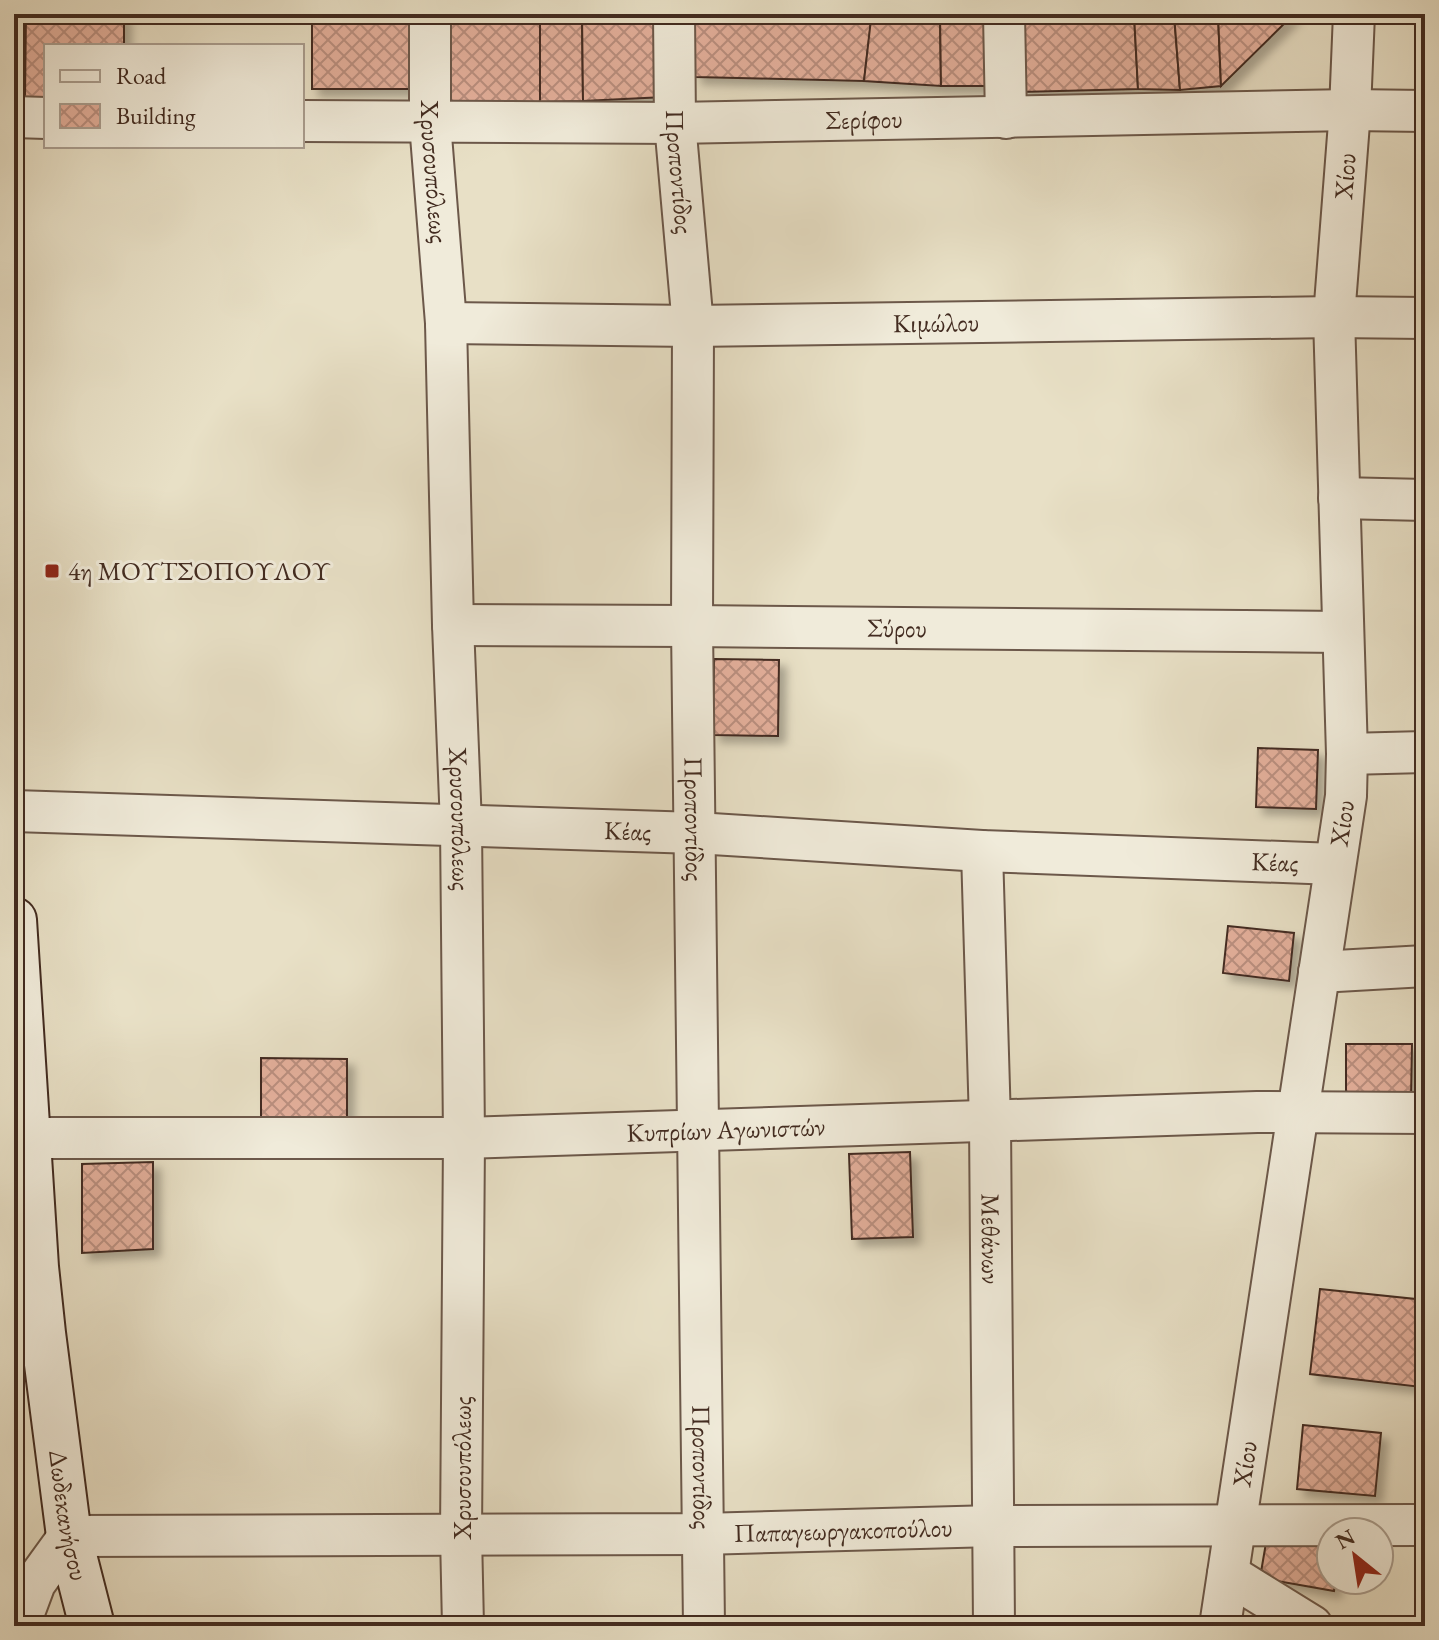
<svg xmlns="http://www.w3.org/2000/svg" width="1439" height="1640" viewBox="0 0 1439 1640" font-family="'EB Garamond',serif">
<defs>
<pattern id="building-cross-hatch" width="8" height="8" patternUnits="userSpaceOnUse" patternTransform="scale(2)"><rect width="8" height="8" fill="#e4b09c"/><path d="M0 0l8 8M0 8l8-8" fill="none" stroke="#ba8f7f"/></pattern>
<filter id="shadow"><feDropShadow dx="7" dy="7" stdDeviation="4" flood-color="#0004"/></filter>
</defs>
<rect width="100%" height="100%" fill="#e8e0c6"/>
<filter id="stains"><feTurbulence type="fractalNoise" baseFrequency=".0025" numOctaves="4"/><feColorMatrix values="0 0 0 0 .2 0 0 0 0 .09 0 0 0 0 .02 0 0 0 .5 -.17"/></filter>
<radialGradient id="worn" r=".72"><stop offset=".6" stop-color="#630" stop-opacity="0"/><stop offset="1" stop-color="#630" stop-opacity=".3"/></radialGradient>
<g fill="url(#building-cross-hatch)" stroke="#422b20" stroke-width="2" filter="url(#shadow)">
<polygon points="26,14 124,14 124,46 46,46 46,97 25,97"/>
<polygon points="312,14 415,14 414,89 312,89"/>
<polygon points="517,14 540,14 540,102 439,101 438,18"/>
<polygon points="540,14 582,14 583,101 540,102"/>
<polygon points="582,14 661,14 665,97 583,101"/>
<polygon points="690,14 872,14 864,81 695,77"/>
<polygon points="905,14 940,14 941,86 864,81 871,19 906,21"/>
<polygon points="940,14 988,14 990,86 941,86"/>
<polygon points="1019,14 1134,14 1138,89 1020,92"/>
<polygon points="1134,14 1174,14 1180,90 1138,89"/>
<polygon points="1174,14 1218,14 1221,86 1180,90"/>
<polygon points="1218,14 1294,14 1221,86"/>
<polygon points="714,659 779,660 778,736 713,735"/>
<polygon points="1258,748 1318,750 1316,809 1256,807"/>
<polygon points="1228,926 1294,933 1289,981 1223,973"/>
<polygon points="1346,1044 1412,1044 1411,1099 1346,1099"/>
<polygon points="261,1058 347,1059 347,1120 261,1120"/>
<polygon points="910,1152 913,1237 852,1239 849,1154"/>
<polygon points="153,1162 153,1249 82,1253 82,1164"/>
<polygon points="1320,1289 1425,1300 1425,1352 1421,1387 1310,1374"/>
<polygon points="1303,1425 1381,1433 1375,1496 1297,1489"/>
<polygon points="1267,1537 1331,1548 1331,1580 1336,1580 1334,1591 1260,1578"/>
</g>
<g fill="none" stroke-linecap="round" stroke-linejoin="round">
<g stroke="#6c584a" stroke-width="44">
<g id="street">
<path id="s1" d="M430,14V123L446,323L453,625L461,825L464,1138L461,1535L463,1626"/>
<path id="s2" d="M674,14L675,123L693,326L692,626L704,1626"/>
<polyline points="1004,14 1006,118"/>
<polyline points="14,117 46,118"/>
<path id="s3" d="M302,121L675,123L1350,110L1425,111"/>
<path id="s4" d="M446,323L693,326L1334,317L1425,318"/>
<polyline points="1339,498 1425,500"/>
<path id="s5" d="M453,625L692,626L1342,632"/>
<polyline points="1347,754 1425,752"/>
<path id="s6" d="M14,811L696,833L982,851L1335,864"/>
<path id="s7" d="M982,851L990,1122L994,1626"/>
<polyline points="1319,972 1425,966"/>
<path id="s8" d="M28,1138H464L1257,1112L1425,1113"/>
<polyline points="1228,1574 1312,1626"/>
<path id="s9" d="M19,1626L35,1583L69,1536L702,1534L994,1526L1425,1525"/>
<path id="s10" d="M1220,1626L1346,796L1347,754L1334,317L1350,110L1354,14"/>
</g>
</g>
<g stroke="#422b20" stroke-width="48">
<g id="secondary">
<path id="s11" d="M14,920L36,1267L43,1333L69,1536L92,1626"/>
</g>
</g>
<use href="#street" stroke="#f0ebda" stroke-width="40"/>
<use href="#secondary" stroke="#f0ebda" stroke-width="44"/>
</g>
<rect fill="#8f2418" stroke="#f0ebda" stroke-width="3" x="44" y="563" width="16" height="16" rx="4"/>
<g text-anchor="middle" stroke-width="6" stroke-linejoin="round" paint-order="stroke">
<g font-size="26" fill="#422b20" stroke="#f0ebda">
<text dy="9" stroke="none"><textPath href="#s3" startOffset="562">Σερίφου</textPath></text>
<text dy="9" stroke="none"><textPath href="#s1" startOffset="158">Χρυσουπόλεως</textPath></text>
<text dy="9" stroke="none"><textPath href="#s2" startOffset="158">Προποντίδος</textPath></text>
<text dy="9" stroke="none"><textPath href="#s10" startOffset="1460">Χίου</textPath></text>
<text dy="9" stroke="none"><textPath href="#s4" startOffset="490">Κιμώλου</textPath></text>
<text dy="9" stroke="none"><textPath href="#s5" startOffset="444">Σύρου</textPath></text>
<text dy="9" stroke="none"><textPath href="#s1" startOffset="806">Χρυσουπόλεως</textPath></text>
<text dy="9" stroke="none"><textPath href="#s2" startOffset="806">Προποντίδος</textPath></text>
<text dy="9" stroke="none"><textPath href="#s10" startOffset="812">Χίου</textPath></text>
<text dy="9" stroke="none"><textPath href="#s6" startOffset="614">Κέας</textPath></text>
<text dy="9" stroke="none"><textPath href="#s6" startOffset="1262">Κέας</textPath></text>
<text dy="9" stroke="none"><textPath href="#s8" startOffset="698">Κυπρίων Αγωνιστών</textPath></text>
<text dy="9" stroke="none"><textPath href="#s7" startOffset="388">Μεθάνων</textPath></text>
<text dy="9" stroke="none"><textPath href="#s10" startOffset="164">Χίου</textPath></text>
<text transform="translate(462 1468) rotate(-90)" y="9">Χρυσουπόλεως</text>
<text dy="9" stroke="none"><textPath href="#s2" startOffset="1454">Προποντίδος</textPath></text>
<text dy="9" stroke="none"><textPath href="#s11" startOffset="598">Δωδεκανήσου</textPath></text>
<text dy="9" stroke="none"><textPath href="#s9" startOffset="878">Παπαγεωργακοπούλου</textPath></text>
</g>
<g font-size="26" fill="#422b20" stroke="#f0ebda" text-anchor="start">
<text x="68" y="580">4η ΜΟΥΤΣΟΠΟΥΛΟΥ</text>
</g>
</g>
<rect width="1439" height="1640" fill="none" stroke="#e8e0c6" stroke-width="48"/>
<rect x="16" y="16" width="1407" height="1608" fill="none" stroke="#422b20" stroke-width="4"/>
<rect x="24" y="24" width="1391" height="1592" fill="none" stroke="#422b20" stroke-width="2"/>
<rect x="44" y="44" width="260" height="104" fill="#f0ebda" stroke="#aa9e90" stroke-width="2"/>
<rect x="60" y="70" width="40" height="12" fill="#f0ebda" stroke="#aa9e90" stroke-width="2"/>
<text x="116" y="84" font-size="24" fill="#422b20">Road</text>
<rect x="60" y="104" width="40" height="24" fill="url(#building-cross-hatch)" stroke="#aa9e90" stroke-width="2"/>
<text x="116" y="124" font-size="24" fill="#422b20">Building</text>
<g transform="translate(1355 1556) rotate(330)"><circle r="38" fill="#f0ebda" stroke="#aa9e90" stroke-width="2"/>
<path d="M0-6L14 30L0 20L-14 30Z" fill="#8f2418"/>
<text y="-12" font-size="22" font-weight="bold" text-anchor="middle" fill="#422b20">N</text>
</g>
<rect width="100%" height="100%" filter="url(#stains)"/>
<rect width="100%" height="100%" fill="url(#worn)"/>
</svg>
